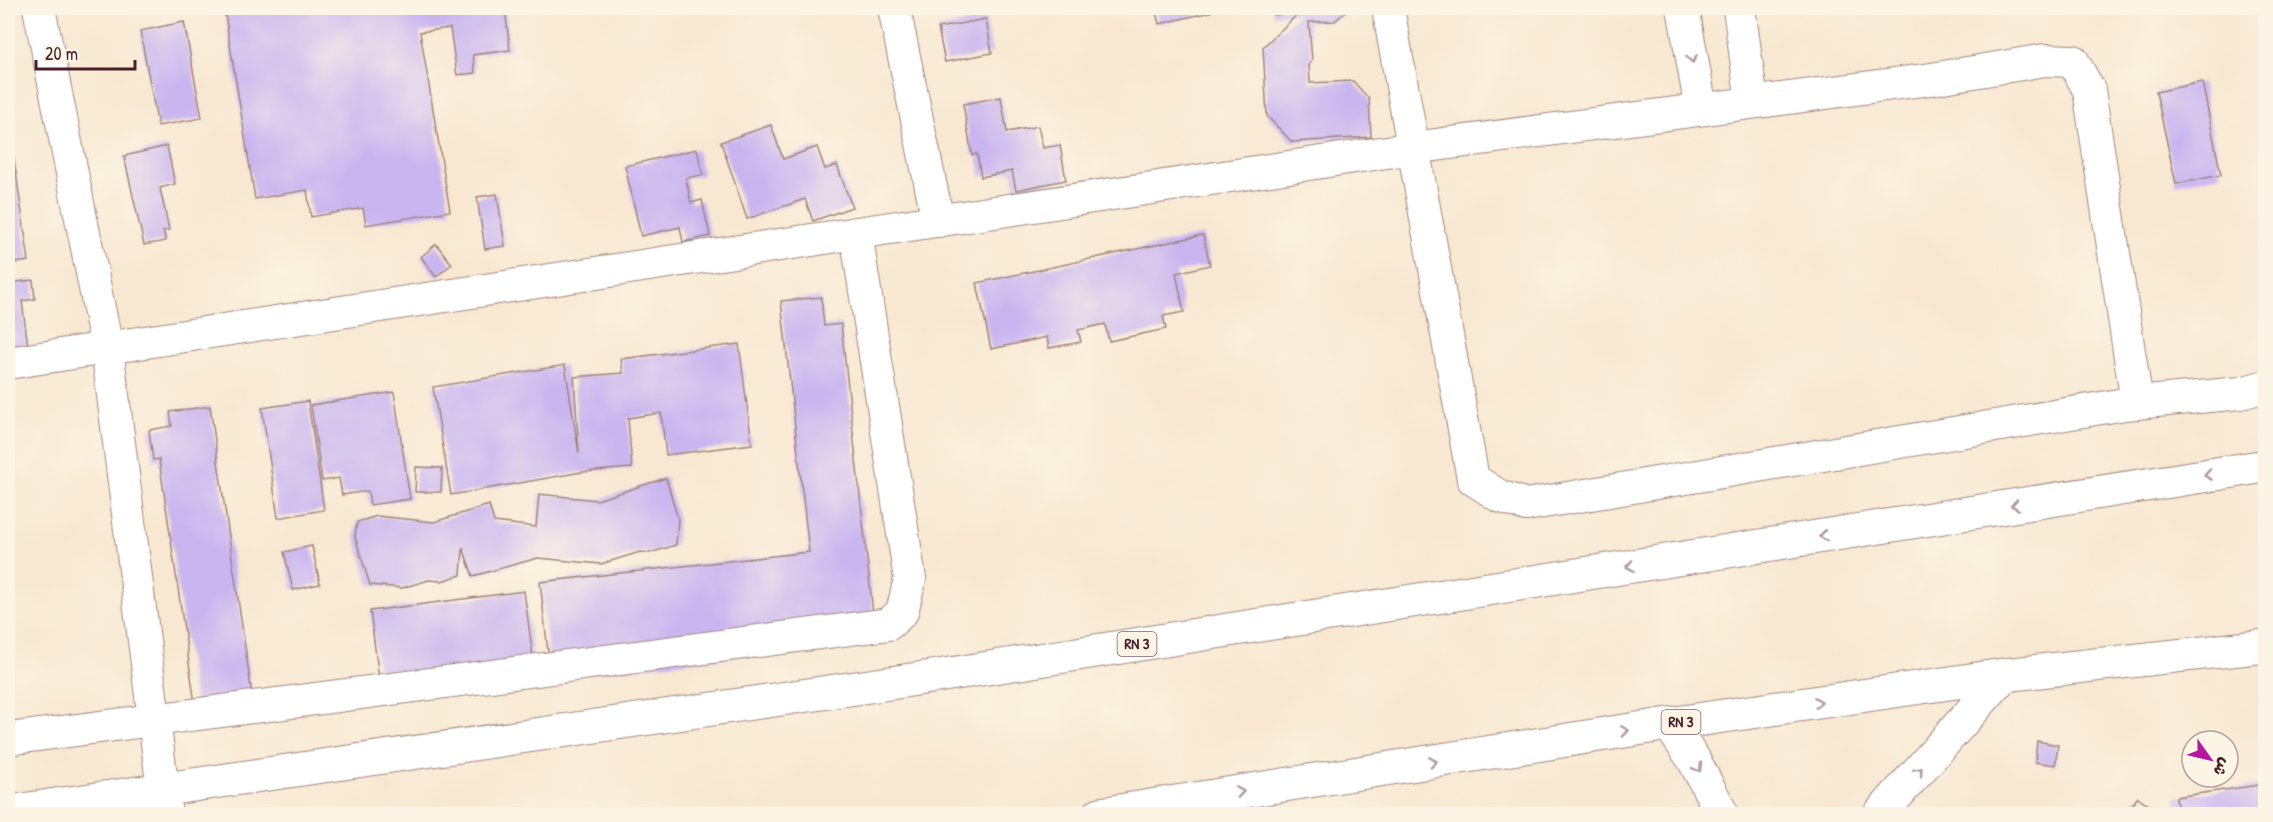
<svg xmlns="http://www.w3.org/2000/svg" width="2273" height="822" viewBox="0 0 2273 822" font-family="'Patrick Hand','Playpen Sans Arabic',sans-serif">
<rect width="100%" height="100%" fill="#fcf5e5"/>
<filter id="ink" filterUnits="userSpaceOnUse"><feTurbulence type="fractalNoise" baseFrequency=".0167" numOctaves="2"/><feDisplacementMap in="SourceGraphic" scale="12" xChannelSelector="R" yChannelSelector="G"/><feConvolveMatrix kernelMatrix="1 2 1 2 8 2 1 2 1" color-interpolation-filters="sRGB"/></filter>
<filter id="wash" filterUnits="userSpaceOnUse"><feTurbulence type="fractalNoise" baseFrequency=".008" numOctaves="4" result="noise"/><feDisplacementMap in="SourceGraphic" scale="24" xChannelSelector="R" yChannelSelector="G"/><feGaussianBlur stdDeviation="1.35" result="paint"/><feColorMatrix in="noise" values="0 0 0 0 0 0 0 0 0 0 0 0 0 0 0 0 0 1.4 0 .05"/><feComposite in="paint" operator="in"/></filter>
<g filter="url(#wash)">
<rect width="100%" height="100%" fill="#f8e8d1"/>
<g id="blocks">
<g fill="#c9b6f0">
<polygon points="224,8 505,8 510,50 473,55 475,73 457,75 450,28 420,32 450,211 366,225 363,208 311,217 307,190 255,199"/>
<polygon points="1155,8 1210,8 1211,12 1159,24"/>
<polygon points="1273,8 1349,8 1335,21 1309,22 1312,61 1309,64 1310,83 1353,81 1369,99 1371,137 1292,142 1267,116 1263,47 1299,13 1273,15"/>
<polygon points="986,19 992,53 945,62 938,28"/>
<polygon points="184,22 202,118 158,126 140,31"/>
<polygon points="2202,82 2221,175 2176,184 2156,92"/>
<polygon points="1001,97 1007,132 1038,126 1043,148 1060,145 1066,180 1016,190 1012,171 981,177 977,154 972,155 963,104"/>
<polygon points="8,119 29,261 8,264"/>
<polygon points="771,125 783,159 817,147 825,169 837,165 852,207 813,221 805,199 747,219 721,142"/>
<polygon points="167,146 175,184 160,188 169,230 163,231 166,241 144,245 124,156"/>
<polygon points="697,149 703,175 686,178 691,203 702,200 710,236 683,242 680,227 641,236 625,166"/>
<polygon points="497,194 505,246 485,249 477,197"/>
<polygon points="1203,235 1210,265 1176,273 1184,312 1163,316 1166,329 1109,341 1105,324 1078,330 1081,342 1049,348 1047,337 991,349 977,283"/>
<polygon points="436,244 452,264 436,277 421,257"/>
<polygon points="33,280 35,299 22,301 29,354 8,357 8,283"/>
<polygon points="821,297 824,326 841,324 876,640 551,678 540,582 809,552 781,301"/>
<polygon points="739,344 752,444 666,455 661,413 628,418 632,468 582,472 451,495 433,387 565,365 579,454 574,377 623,373 621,359"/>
<polygon points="394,392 410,499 370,505 368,491 342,495 339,478 322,481 311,405"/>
<polygon points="308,401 324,510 278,518 262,408"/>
<polygon points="210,406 252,695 195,704 159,459 153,460 149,430 172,426 170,412"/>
<polygon points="416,467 442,468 441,492 415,492"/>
<polygon points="666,478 678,519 676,545 650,553 640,552 601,564 538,558 473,576 463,548 461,575 442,581 429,580 402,588 370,585 355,537 357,522 377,516 434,522 489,505 494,522 536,527 539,494 597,500"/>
<polygon points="312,546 320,584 293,590 284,552"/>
<polygon points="524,591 536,679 382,701 370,611"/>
<polygon points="2037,741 2058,745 2055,765 2035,762"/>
<polygon points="2266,784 2266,814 2178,814 2176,797"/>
<polygon points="2138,797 2156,810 2153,814 2124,814"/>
</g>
</g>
</g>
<g filter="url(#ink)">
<use href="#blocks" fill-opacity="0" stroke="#a1847e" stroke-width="1.5"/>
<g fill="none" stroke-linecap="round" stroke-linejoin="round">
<g stroke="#a1847e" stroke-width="34">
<g id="street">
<polyline points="39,8 107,348 166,814"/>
<polyline points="894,8 938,221"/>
<polyline points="1388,8 1473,479 1499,496 1526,505 2125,404 2241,393 2266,386"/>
<polyline points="1683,8 1701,109"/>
<polyline points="1739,8 1752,102"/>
<polyline points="8,363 1413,148 1931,79 2045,60 2073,61 2089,90 2137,403"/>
<polyline points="8,739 889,624 902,612 910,579 856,233"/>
</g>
</g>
<g stroke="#a1847e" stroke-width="35">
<g id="secondary">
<polyline points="1669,724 1694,760 1722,814"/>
<polyline points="1880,814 2004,675"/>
</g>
</g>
<g stroke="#a1847e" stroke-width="35">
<g id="primary">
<polyline points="8,812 931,677 2266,466"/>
<polyline points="1100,814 1669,724 2004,675 2266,646"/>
</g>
</g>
<use href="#street" stroke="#fff" stroke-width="32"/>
<use href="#secondary" stroke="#fff" stroke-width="33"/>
<use href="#primary" stroke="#fff" stroke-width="33"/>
</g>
<defs><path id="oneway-chevron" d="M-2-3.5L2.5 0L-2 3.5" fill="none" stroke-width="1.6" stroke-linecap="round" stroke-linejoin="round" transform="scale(1.5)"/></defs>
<g stroke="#ae9aa0">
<use href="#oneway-chevron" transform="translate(1692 59) rotate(81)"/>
<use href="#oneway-chevron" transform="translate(2208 475) rotate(171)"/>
<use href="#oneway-chevron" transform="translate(2015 505) rotate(171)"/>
<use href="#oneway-chevron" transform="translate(1823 536) rotate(171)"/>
<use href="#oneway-chevron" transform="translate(1630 566) rotate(171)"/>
<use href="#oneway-chevron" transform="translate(1818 702) rotate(-8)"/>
<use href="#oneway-chevron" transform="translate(1625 731) rotate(-9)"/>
<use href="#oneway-chevron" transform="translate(1433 762) rotate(-9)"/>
<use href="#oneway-chevron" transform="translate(1698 768) rotate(60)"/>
<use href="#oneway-chevron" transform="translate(1919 771) rotate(-49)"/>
<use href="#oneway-chevron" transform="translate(1240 792) rotate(-9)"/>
</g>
</g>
<g text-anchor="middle" stroke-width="4.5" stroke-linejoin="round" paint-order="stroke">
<g fill="#fcf5e5" stroke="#7f5f63" stroke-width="1.5">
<rect x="1117.5" y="632" width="39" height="24" rx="4.5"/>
<rect x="1661.5" y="710" width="39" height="24" rx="4.5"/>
</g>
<g font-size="15" font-weight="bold" fill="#4a1f2b">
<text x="1137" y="649">RN 3</text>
<text x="1681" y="727">RN 3</text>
</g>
</g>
<rect width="2273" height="822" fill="none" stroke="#fcf5e5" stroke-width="30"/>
<g transform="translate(2210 759) rotate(124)"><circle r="28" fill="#fcf5e5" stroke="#b59f9b" stroke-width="1.5"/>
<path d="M0-4.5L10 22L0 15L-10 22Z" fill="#b5179e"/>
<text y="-9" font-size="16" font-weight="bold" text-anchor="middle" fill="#4a1f2b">ش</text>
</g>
<path d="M36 60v9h99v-9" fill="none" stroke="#4a1f2b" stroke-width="3"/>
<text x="45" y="60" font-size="18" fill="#4a1f2b" stroke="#fcf5e5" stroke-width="4.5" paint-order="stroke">20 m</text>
</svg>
